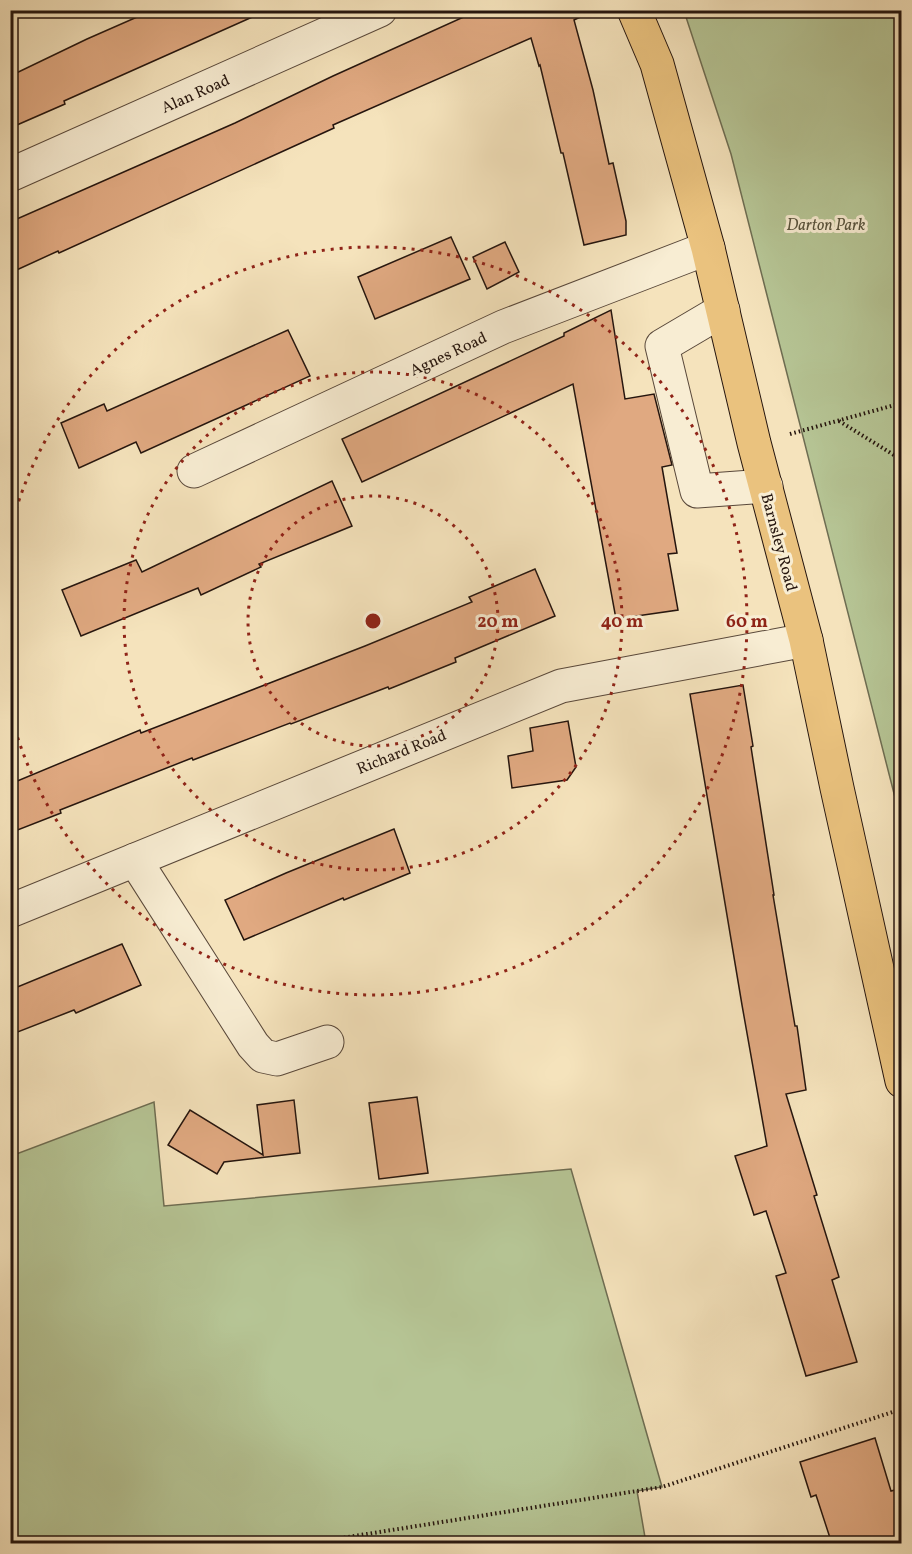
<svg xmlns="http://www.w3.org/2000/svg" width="912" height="1554" viewBox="0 0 912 1554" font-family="Vollkorn,serif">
<rect width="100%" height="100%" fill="#f5e3bc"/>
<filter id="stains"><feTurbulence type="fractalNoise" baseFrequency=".00333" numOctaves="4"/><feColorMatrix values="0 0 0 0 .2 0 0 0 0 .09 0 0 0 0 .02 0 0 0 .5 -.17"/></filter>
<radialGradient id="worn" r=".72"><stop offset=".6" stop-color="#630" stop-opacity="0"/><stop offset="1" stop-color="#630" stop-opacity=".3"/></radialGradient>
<g fill="#b6c595" stroke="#6e6d52" stroke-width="1.5">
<polygon points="684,11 901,11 901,821 731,154"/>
<polygon points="154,1102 164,1206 571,1169 662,1487 637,1491 646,1543 11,1543 11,1156"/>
</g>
<g fill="#e0a981" stroke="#25150e" stroke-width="1.5">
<polygon points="153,10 268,10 64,101 65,104 10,128 10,76 87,39"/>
<polygon points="479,10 595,10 574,20 593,90 609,164 613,163 626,221 626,235 584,245 563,153 561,153 540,65 539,66 531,38 333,125 334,128 59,253 58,251 10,273 10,222 235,123 333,76"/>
<polygon points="451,237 470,279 375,319 358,277"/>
<polygon points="505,242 519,272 487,289 473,257"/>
<polygon points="611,310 625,399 654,394 672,465 662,467 677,553 668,554 678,610 616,619 573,384 362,482 342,439 564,336 564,333"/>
<polygon points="288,330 310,376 141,453 136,442 79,468 61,423 104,404 107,411"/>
<polygon points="332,481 352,526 259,564 261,567 201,595 198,588 81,636 62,590 136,560 142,572"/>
<polygon points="535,569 555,616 455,658 456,662 389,689 388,687 291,724 290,723 193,760 192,758 60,810 61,813 10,833 10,784 140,730 141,733 365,646 472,602 469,597"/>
<polygon points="743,685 753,746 751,747 774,895 773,895 795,1026 797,1026 806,1090 786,1094 817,1195 814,1196 839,1277 832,1280 857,1362 806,1376 776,1276 786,1273 766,1211 754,1215 735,1156 767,1146 742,1005 690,694"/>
<polygon points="568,721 576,767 567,780 512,788 508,756 533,751 530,728"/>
<polygon points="394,829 410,873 344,900 343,898 244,940 225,900 286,873"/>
<polygon points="122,944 141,985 76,1013 74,1010 10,1035 10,990"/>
<polygon points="417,1097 428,1173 379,1179 369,1103"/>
<polygon points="294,1100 300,1153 224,1162 217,1174 168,1145 190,1110 263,1155 257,1105"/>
<polygon points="875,1438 891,1491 895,1490 902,1512 902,1544 832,1544 816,1495 811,1497 800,1462"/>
</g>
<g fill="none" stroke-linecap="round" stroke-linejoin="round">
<g stroke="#59483a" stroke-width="35">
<g id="minor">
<polyline points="10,175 380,10"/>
<polyline points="723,310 662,346 697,491 766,486"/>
<polyline points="194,471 503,327 708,248"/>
<polyline points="135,860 253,1045 263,1056 277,1059 327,1042"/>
<polyline points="10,911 561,686 806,640"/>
</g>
</g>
<g stroke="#25150e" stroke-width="35">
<polyline id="highway" points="634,10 657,64 708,248 754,443 806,640 837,788 902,1081"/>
</g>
<g stroke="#25150e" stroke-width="4" stroke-dasharray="1.5 3" stroke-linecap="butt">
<polyline points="839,421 902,460"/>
<polyline points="790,434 902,403"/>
<polyline points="304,1544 662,1487 902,1409"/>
</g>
<use href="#minor" stroke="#f8edd3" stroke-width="33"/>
<use href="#highway" stroke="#eac27e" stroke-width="33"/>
</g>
<g fill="none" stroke="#8f2418" stroke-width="3" stroke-dasharray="3 6">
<circle cx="373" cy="621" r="125"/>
<circle cx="373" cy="621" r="249"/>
<path d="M11 527A374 374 0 1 1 11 715"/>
</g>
<g text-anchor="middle" stroke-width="6" stroke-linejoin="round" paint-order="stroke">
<g font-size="16" fill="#25150e" stroke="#f8edd3">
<text transform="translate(195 93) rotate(-24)" y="6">Alan Road</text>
<text transform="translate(448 353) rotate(-25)" y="6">Agnes Road</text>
<text transform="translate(780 542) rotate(75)" y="6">Barnsley Road</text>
<text transform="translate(401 751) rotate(-22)" y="6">Richard Road</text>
</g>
<g font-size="16" font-style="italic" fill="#58533d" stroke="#f8edd3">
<text x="826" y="230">Darton Park</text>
</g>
</g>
<circle cx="373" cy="621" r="9" fill="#8f2418" stroke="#f8edd3" stroke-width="3"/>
<g font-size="18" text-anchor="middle" font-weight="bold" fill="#8f2418" stroke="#f8edd3" stroke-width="6" stroke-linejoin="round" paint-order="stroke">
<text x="498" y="627">20 m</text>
<text x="622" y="627">40 m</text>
<text x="747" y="627">60 m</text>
</g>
<rect width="912" height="1554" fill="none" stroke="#f5e3bc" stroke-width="36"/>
<rect x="12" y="12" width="888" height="1530" fill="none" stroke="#25150e" stroke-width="3"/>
<rect x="18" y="18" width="876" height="1518" fill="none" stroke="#25150e" stroke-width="1.5"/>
<rect width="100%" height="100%" filter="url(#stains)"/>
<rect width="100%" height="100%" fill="url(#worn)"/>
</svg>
